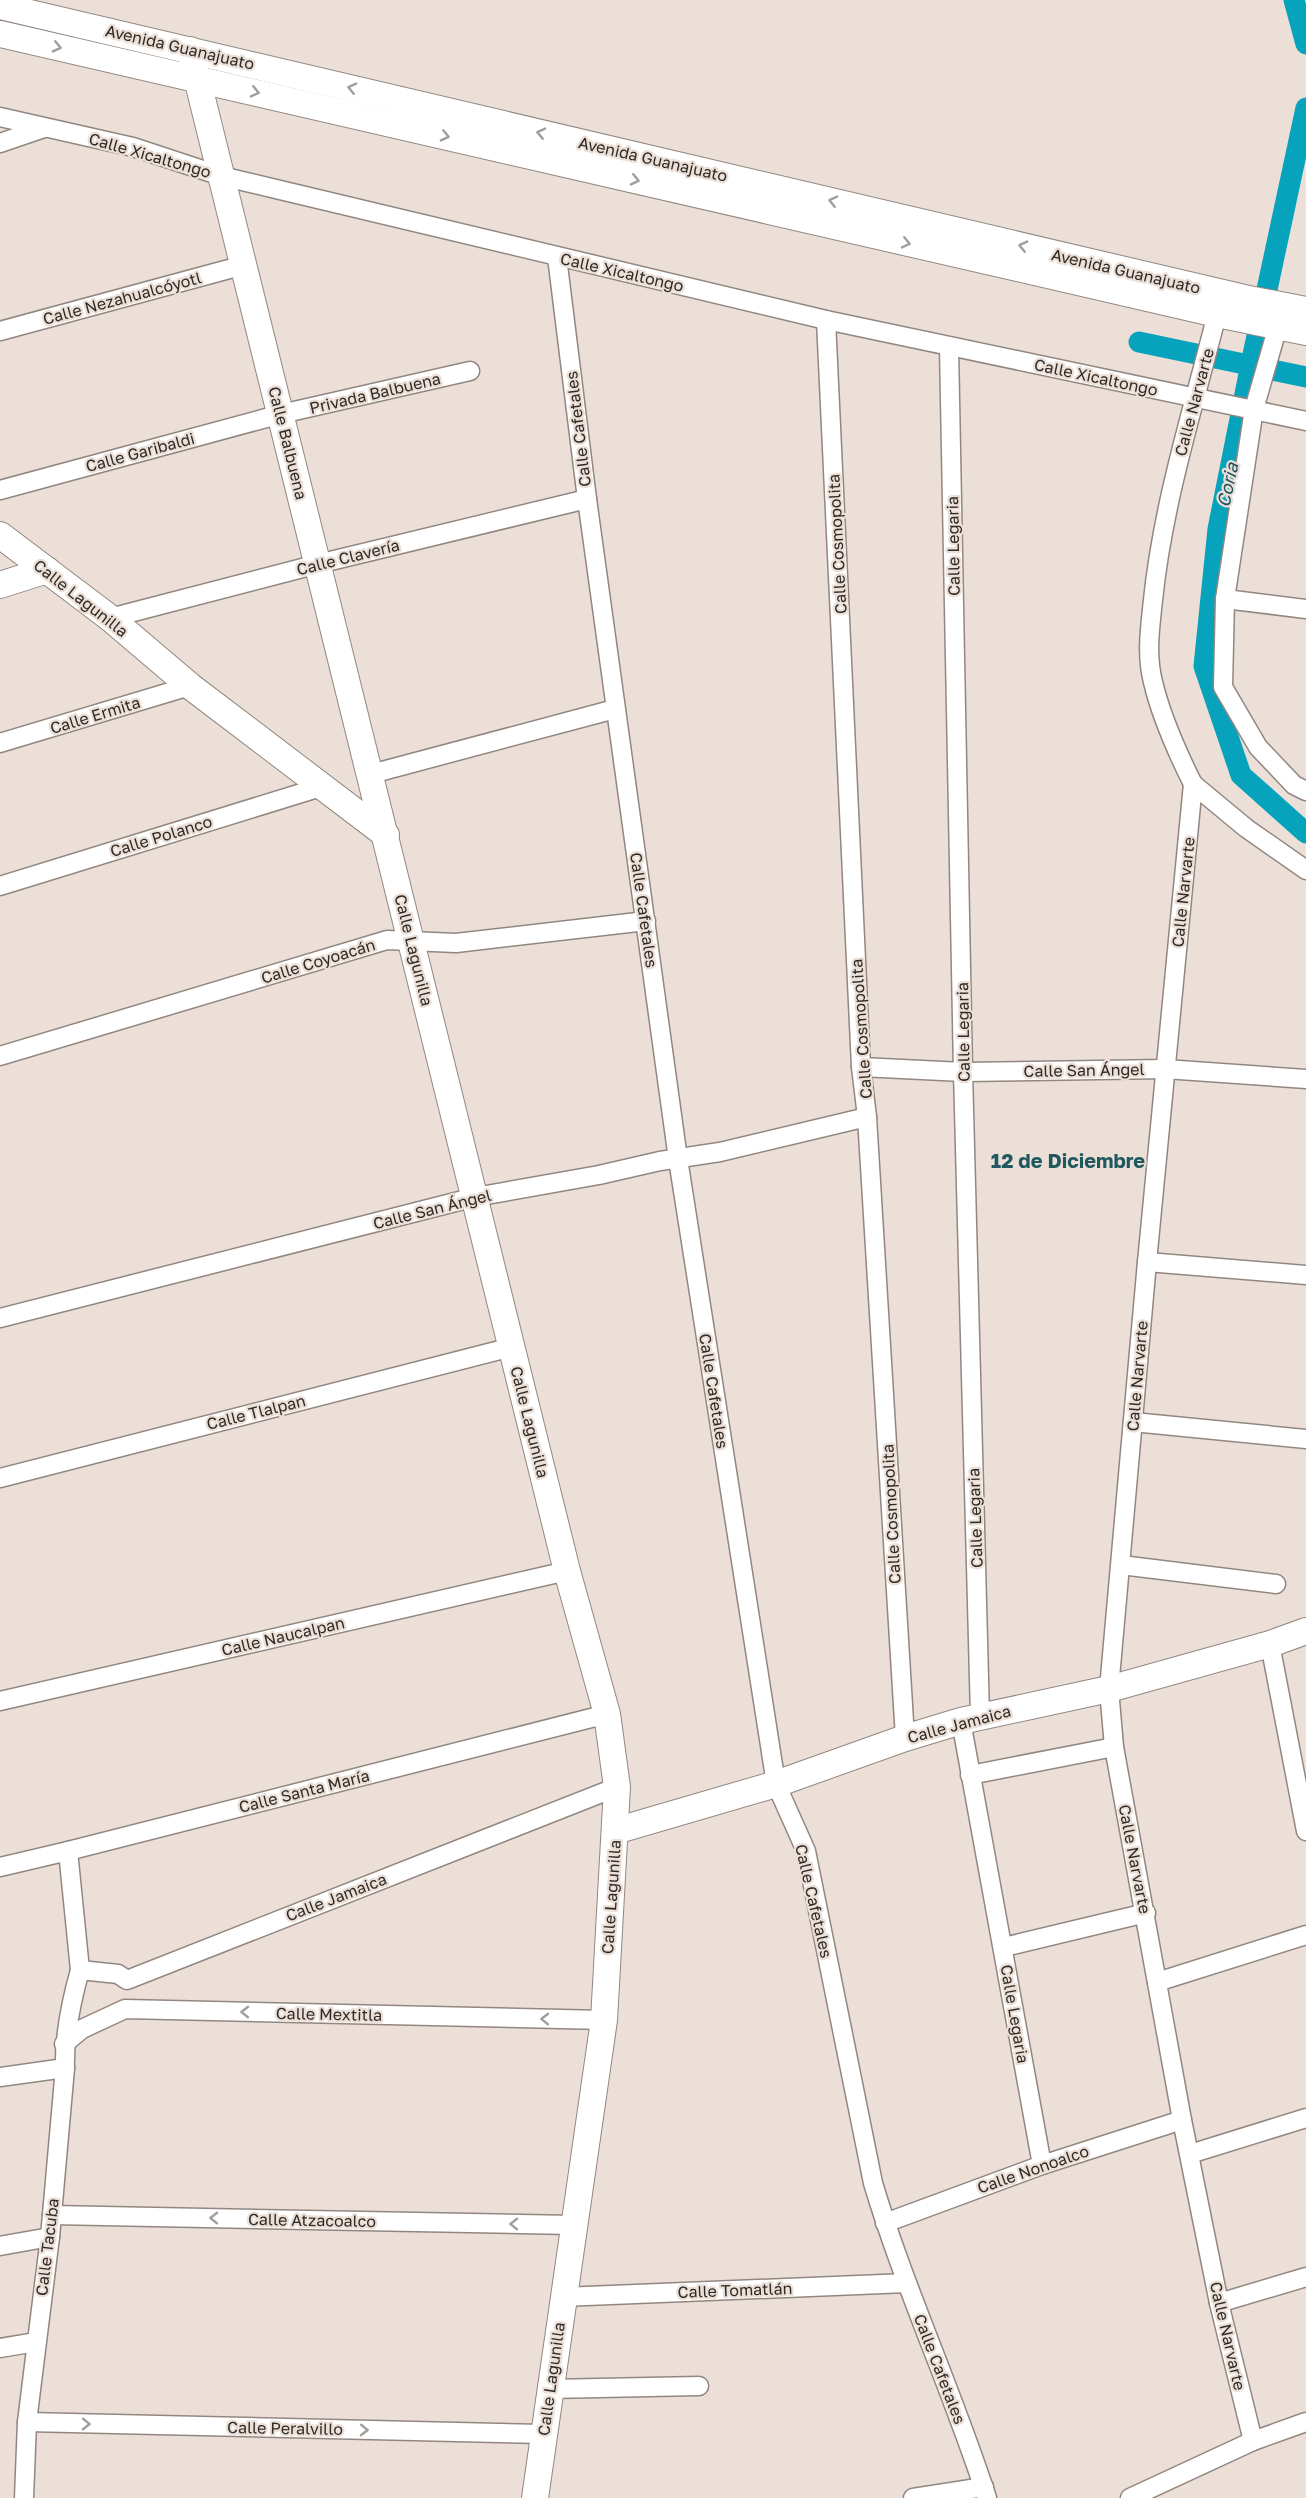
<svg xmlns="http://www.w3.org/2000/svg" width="1306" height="2498" viewBox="0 0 1306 2498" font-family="'Golos Text',sans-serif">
<rect width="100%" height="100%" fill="#ebdfd7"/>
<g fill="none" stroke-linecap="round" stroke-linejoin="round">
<g stroke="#07a2bc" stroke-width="21">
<polyline points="1294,0 1306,44"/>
<polyline points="1306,108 1251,364 1218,529 1204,666 1241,775 1306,833"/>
<polyline points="1139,342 1306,377"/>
</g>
<g stroke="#928780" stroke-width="21">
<g id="street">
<polyline points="0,117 133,147 221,176 280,190 826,320 1306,421"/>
<polyline points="0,143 44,128"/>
<path d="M557,257L587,499L678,1159L776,1784L806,1851L873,2183C905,2290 953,2392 987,2498"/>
<path d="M1217,314C1193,409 1163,503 1153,600C1150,628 1146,655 1153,682C1161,716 1178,754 1193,784L1147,1262L1109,1689L1114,1747L1182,2120L1219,2303L1253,2441"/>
<polyline points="826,320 861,1067 867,1117 905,1738"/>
<polyline points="1278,326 1254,409 1225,599 1223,687 1258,747 1294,785 1306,791"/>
<polyline points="0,331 244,265"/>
<polyline points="949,347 963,1072 980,1716"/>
<polyline points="0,490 281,414 470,371"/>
<polyline points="1225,599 1306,609"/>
<polyline points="110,618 318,564 587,499"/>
<polyline points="0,743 190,686"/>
<polyline points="371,774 615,709"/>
<polyline points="1193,784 1246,828 1306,870"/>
<polyline points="0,886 321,787"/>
<polyline points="0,1056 387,940 456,943 646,921"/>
<polyline points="861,1067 963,1072 1165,1069 1306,1079"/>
<polyline points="1147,1262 1306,1275"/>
<polyline points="0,1318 475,1197 599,1175 660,1161 720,1152 867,1117"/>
<polyline points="1133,1422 1306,1439"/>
<polyline points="0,1478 512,1347"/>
<polyline points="1121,1565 1276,1584"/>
<polyline points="1270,1644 1306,1831"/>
<polyline points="0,1701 567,1571"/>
<polyline points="961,1721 1042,2165"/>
<polyline points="970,1775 1114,1747"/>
<polyline points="68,1851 80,1970"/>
<polyline points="0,1867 68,1851 607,1714"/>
<polyline points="1004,1947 1146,1913"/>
<polyline points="1157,1982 1306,1935"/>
<polyline points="64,2044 82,2029 125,2009 604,2020"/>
<polyline points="0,2077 65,2068"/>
<polyline points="1190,2154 1306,2118"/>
<polyline points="52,2215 573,2225"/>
<polyline points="885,2223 1042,2165 1182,2120"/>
<polyline points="0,2246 50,2237"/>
<polyline points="562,2297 907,2283"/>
<polyline points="1219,2303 1306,2277"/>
<polyline points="0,2348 36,2342"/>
<polyline points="549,2389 699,2386"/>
<polyline points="27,2422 544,2434"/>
<path d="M24,2498L27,2422L50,2237L65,2068C64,2035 71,2002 80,1970L118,1974L127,1980L617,1787"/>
<polyline points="913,2498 984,2487"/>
<polyline points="1130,2498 1253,2441 1306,2422"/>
</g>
</g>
<g stroke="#928780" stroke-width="28">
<g id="secondary">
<polyline points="0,6 1244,298 1306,310"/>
<polyline points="0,34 1217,314 1306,332"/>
<polyline points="190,50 567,1571 607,1714 617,1787 604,2020 535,2498"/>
<polyline points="0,535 110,618 190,686 386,835"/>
<polyline points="0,585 47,570"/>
<polyline points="615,1831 776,1784 905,1738 961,1721 1109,1689 1270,1644 1306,1631"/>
</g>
</g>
<use href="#street" stroke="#fff" stroke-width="18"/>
<use href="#secondary" stroke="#fff" stroke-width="26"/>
</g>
<defs><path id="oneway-chevron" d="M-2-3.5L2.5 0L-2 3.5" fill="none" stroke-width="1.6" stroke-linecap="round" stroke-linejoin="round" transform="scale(1.5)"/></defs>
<g stroke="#a19f9d">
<use href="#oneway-chevron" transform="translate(57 47) rotate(13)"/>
<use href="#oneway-chevron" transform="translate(352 88) rotate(-167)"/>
<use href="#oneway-chevron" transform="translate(255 92) rotate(13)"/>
<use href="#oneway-chevron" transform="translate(541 133) rotate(-167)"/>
<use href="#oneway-chevron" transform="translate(445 136) rotate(13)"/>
<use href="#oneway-chevron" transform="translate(635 180) rotate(13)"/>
<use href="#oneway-chevron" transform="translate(833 201) rotate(-167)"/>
<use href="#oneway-chevron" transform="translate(906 243) rotate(13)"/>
<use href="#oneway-chevron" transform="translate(1023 246) rotate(-167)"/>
<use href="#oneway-chevron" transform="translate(245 2012) rotate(-179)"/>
<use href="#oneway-chevron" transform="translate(545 2019) rotate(-179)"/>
<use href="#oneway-chevron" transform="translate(214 2218) rotate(-179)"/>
<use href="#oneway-chevron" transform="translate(514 2224) rotate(-179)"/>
<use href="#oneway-chevron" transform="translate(86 2424) rotate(1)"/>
<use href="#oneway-chevron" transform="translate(364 2430) rotate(1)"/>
</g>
<g text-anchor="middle" stroke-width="4.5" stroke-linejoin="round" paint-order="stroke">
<g font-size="16" fill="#2e2a26" stroke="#ebdfd7">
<text transform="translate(180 47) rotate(13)" y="6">Avenida Guanajuato</text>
<text transform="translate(150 155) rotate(16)" y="6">Calle Xicaltongo</text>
<text transform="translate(653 159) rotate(13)" y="6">Avenida Guanajuato</text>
<text transform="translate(1126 271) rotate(13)" y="6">Avenida Guanajuato</text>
<text transform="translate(622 272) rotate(13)" y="6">Calle Xicaltongo</text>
<text transform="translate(122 298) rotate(-15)" y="6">Calle Nezahualcóyotl</text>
<text transform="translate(1096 377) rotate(12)" y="6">Calle Xicaltongo</text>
<text transform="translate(375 393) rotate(-13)" y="6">Privada Balbuena</text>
<text transform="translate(1194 402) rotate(-75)" y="6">Calle Narvarte</text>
<text transform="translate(578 429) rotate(-97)" y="6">Calle Cafetales</text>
<text transform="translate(288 443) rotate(76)" y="6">Calle Balbuena</text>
<text transform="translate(140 452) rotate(-15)" y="6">Calle Garibaldi</text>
<text transform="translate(837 544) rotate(-93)" y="6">Calle Cosmopolita</text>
<text transform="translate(953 546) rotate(-91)" y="6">Calle Legaria</text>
<text transform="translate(348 557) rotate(-14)" y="6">Calle Clavería</text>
<text transform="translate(81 598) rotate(38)" y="6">Calle Lagunilla</text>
<text transform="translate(95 715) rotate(-17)" y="6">Calle Ermita</text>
<text transform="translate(161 836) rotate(-17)" y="6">Calle Polanco</text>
<text transform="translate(1183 892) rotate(-84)" y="6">Calle Narvarte</text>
<text transform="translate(644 910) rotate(82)" y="6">Calle Cafetales</text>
<text transform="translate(414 950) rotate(76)" y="6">Calle Lagunilla</text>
<text transform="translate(318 961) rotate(-17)" y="6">Calle Coyoacán</text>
<text transform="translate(861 1029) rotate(-94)" y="6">Calle Cosmopolita</text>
<text transform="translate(963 1032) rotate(-91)" y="6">Calle Legaria</text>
<text transform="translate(1084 1070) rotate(-1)" y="6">Calle San Ángel</text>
<text transform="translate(432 1209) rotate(-14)" y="6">Calle San Ángel</text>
<text transform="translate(1137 1376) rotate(-85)" y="6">Calle Narvarte</text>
<text transform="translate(714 1391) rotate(81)" y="6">Calle Cafetales</text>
<text transform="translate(256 1412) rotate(-14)" y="6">Calle Tlalpan</text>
<text transform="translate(530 1422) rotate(76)" y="6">Calle Lagunilla</text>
<text transform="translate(891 1514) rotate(-93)" y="6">Calle Cosmopolita</text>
<text transform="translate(975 1518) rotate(-92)" y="6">Calle Legaria</text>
<text transform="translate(283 1636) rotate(-13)" y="6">Calle Naucalpan</text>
<text transform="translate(959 1724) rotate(-15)" y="6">Calle Jamaica</text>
<text transform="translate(304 1791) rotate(-14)" y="6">Calle Santa María</text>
<text transform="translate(1135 1859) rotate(79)" y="6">Calle Narvarte</text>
<text transform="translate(336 1897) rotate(-21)" y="6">Calle Jamaica</text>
<text transform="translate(611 1897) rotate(-86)" y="6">Calle Lagunilla</text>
<text transform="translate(814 1901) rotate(77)" y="6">Calle Cafetales</text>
<text transform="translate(329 2014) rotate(1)" y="6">Calle Mextitla</text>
<text transform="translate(1015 2014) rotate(80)" y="6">Calle Legaria</text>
<text transform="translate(1033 2169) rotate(-19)" y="6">Calle Nonoalco</text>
<text transform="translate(312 2220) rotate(1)" y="6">Calle Atzacoalco</text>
<text transform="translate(47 2247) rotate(-83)" y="6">Calle Tacuba</text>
<text transform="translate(735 2290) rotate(-2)" y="6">Calle Tomatlán</text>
<text transform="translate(1228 2336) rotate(77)" y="6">Calle Narvarte</text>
<text transform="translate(940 2369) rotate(69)" y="6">Calle Cafetales</text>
<text transform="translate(551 2379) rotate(-82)" y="6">Calle Lagunilla</text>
<text transform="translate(285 2428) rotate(1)" y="6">Calle Peralvillo</text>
</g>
<g font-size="18" font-style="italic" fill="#1e535e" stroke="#ebdfd7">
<text transform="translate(1228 485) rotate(-78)" y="6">Coria</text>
</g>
<g font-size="20" font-weight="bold" fill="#1f595f" stroke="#ebdfd7">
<text x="1068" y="1168">12 de Diciembre</text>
</g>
</g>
</svg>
